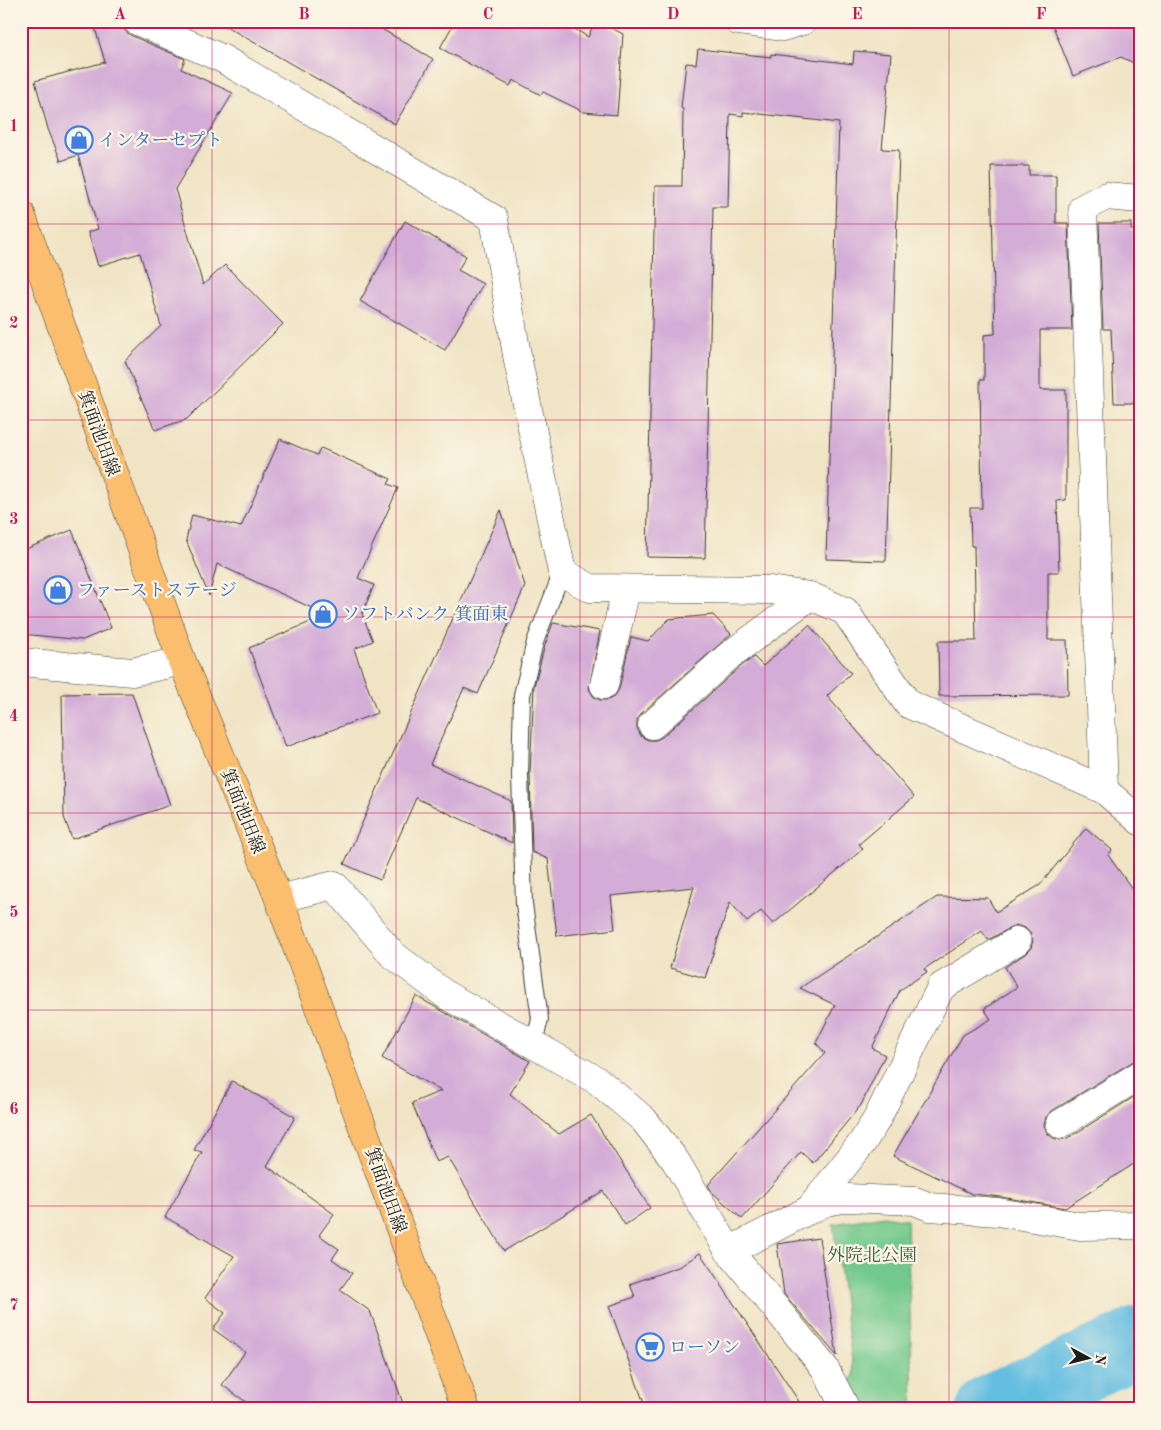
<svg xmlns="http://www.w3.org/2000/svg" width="1161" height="1430" viewBox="0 0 1161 1430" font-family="'Old Standard TT','Noto Serif JP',serif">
<rect width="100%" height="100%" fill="#fcf5e5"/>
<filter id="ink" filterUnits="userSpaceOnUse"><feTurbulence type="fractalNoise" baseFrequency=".02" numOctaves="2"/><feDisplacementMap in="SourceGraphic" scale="10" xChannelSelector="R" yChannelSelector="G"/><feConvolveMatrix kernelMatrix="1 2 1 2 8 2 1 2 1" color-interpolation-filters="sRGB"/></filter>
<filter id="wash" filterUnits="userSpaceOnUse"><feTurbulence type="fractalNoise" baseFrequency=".0096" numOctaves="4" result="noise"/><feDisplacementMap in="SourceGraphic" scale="20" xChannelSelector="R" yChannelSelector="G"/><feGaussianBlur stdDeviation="1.12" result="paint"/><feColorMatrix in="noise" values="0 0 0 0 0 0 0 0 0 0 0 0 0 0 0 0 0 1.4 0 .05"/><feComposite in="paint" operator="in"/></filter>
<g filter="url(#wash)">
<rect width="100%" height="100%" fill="#f0e4c5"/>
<polygon fill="#73c98d" stroke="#487254" points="884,1216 907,1220 913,1402 865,1409 857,1405 846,1390 854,1375 833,1224"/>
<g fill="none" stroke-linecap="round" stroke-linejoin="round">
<polyline stroke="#63bee1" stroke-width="70" points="992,1409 1140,1341"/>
</g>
<g id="blocks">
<g fill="#d3acd7">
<polygon points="93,21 122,21 124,30 130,35 185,59 181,69 233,93 175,189 203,285 225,265 283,324 187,419 155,430 125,361 161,326 140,253 98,266 88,232 98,229 78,155 61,161 48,129 35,81 105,62"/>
<polygon points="217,21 368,21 433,59 395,124"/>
<polygon points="455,21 562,21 588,37 595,21 598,21 623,34 617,115 584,112 543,92 541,95 513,80 510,86 440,48"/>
<polygon points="1051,21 1140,21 1140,66 1121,57 1073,76"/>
<polygon points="698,49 771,57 771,54 853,64 854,51 891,54 882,149 899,150 886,561 826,559 839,123 743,112 743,116 730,114 728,207 713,207 705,558 647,557 655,186 682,186 683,109 681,108 686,63 696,64"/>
<polygon points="991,166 1029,166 1029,175 1056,175 1056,223 1068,223 1072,330 1040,330 1040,390 1066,390 1066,500 1057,501 1059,572 1048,572 1048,640 1067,640 1068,695 939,696 938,641 976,641 974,546 971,546 970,508 982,508 980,380 984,380 984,335 995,334"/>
<polygon points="405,221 466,256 458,270 483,284 445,350 360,301"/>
<polygon points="1099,223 1131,223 1131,230 1140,230 1140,403 1114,403 1111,329 1103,329"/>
<polygon points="280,439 317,455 321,448 391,479 388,484 398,488 358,578 374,585 362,614 373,641 354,649 377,713 286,747 249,648 327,615 217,564 209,596 186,540 192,515 241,527"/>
<polygon points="501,510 525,586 478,694 464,688 430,764 511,801 512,843 416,798 380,880 344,864"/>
<polygon points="72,530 111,628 83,640 21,634 21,551"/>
<polygon points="713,615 731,634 642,713 637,720 637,728 641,736 648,740 656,740 662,737 741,666 754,657 763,666 809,625 851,673 827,696 914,797 859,844 863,849 773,924 761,911 747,922 730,902 705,978 670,968 694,887 611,896 615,929 557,936 548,859 532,852 530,775 534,686 545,645 553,623 600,631 589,689 594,697 600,700 608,700 615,696 619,689 631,637 648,641 669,619"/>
<polygon points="132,693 170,805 72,839 64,817 62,694"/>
<polygon points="1086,828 1112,850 1108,855 1140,900 1140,1059 1132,1062 1052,1111 1046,1117 1044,1125 1047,1133 1053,1138 1060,1140 1068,1138 1140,1093 1140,1160 1065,1208 1001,1197 972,1194 893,1156 963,1035 991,1019 984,1009 1017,987 1005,967 1025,954 1031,948 1033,940 1030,933 1025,928 1016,925 988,940 982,931 924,969 927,972 900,990 872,1048 885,1055 861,1105 813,1163 801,1152 742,1219 712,1192 708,1185 825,1053 816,1043 835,1005 800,988 937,897 988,898 996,912 1040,885"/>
<polygon points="416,996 530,1061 510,1094 559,1134 591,1115 650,1208 625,1225 603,1191 504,1251 448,1157 436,1162 412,1103 441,1091 382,1058"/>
<polygon points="232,1081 295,1117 267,1166 334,1214 319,1235 339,1249 332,1259 352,1273 340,1290 370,1311 405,1409 256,1409 222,1385 245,1352 213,1329 225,1313 205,1298 234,1256 165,1217 202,1152 194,1150"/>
<polygon points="819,1238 837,1356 784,1294 777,1244"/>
<polygon points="700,1253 804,1409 646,1409 609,1306 635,1297 630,1284 681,1266"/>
</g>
</g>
</g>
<g filter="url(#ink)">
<use href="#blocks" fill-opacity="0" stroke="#3c3a35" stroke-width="1"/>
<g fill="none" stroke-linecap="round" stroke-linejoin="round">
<g stroke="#3c3a35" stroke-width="18">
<polyline id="lane" points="534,1044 540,1019 524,904 520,775 522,695 535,642 562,572"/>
</g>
<g stroke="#3c3a35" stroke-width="29">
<g id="street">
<polyline points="137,21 223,59 494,219 518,361 562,572 590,588 770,590 810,596 845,611 908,704 1104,790 1140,821"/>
<polyline points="738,21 782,27 802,21"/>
<polyline points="21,662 132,672 182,661"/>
<polyline points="604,685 626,589"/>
<polyline points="652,725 731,654 810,596"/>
<polyline points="1104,790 1083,208 1106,196 1140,199"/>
<polyline points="279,899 334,885 392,954 446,995 598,1081 644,1120 675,1160 729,1251 824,1367 846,1409"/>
<polyline points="1060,1124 1140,1075"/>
<polyline points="809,1210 862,1143 877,1119 941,987 1017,941"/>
<polyline points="729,1251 809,1210 826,1202 848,1198 915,1201 930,1207 998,1212 1080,1226 1140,1225"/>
</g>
</g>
<g stroke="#3c3a35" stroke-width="29">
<polyline id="primary" points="21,214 182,661 279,899 466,1409"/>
</g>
<use href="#lane" stroke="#fff" stroke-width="16"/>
<use href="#street" stroke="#fff" stroke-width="28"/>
<use href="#primary" stroke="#fabe6e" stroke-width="28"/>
</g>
</g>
<path fill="none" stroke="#c2185b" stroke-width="1" stroke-opacity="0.55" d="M212,21V1409M396,21V1409M580,21V1409M765,21V1409M949,21V1409M21,224H1140M21,420H1140M21,617H1140M21,813H1140M21,1010H1140M21,1206H1140"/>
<defs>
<g id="shop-ring" transform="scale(1.4375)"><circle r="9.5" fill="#fcf5e5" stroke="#3f7fe0" stroke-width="1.5"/><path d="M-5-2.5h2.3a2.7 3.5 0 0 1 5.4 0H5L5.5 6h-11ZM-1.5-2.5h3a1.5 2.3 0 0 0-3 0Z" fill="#3f7fe0"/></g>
<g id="supermarket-ring" transform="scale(1.4375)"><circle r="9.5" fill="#fcf5e5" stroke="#3f7fe0" stroke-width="1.5"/><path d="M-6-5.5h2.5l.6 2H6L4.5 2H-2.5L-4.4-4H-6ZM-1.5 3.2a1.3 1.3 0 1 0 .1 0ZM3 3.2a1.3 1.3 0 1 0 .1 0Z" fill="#3f7fe0"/></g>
</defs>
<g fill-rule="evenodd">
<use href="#shop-ring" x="79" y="140"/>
<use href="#shop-ring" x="58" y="590"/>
<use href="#shop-ring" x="323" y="614"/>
<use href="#supermarket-ring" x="650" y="1347"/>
</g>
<g text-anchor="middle" stroke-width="4.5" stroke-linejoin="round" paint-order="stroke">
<g font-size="18" fill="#366cbe" stroke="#fcf5e5" text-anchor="start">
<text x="98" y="146">インターセプト</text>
<text x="77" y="596">ファーストステージ</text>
<text x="342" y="620">ソフトバンク 箕面東</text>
<text x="669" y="1353">ローソン</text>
</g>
<g font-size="18" fill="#1c1c1c" stroke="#fcf5e5">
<text transform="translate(99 433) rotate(70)" y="6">箕面池田線</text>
<text transform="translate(243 811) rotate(68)" y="6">箕面池田線</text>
<text transform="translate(386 1190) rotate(70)" y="6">箕面池田線</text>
</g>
<g font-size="18" fill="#3a5944" stroke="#fcf5e5">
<text x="872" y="1261">外院北公園</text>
</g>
</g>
<rect width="1161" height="1430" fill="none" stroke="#fcf5e5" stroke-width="55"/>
<g transform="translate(1088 1358) rotate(97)" stroke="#fcf5e5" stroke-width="4" paint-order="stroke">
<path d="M0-4L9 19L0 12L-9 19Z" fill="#1c1c1c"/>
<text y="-8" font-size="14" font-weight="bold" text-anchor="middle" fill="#1c1c1c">N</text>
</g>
<rect x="28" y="28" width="1106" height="1374" fill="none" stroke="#c2185b" stroke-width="2"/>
<g font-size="16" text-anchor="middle" font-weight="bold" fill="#c2185b">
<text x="120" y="19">A</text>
<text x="304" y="19">B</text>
<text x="488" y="19">C</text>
<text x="673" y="19">D</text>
<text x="857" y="19">E</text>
<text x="1041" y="19">F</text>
<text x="14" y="131">1</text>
<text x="14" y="328">2</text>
<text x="14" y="524">3</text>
<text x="14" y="721">4</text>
<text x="14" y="917">5</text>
<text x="14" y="1114">6</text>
<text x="14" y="1310">7</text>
</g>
</svg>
